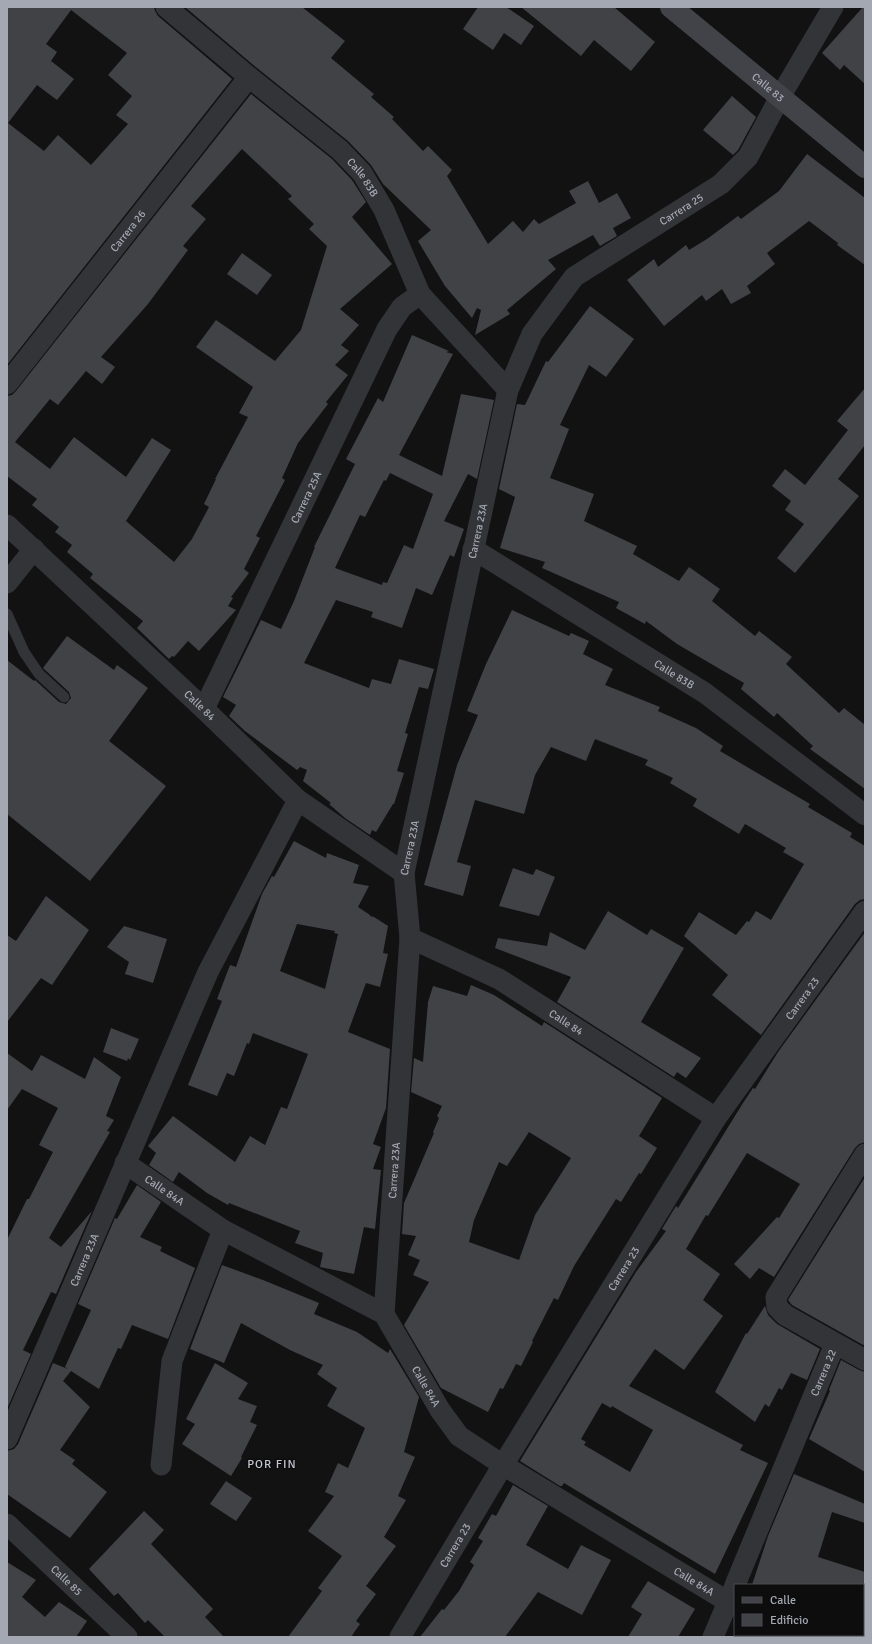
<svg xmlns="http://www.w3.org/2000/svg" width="872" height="1644" viewBox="0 0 872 1644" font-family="Signika,sans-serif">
<rect width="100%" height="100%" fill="#121213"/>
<g fill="#414246" fill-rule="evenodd">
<path d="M7,7H154L155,11L158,16L232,79L7,365ZM71,10L127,53L108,75L132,96L116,115L128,124L91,165L58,135L44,151L8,123L37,85L57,100L74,79L51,61L57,52L46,44Z"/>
<polygon points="185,7 302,7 345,41 331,58 374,94 371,97 394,117 392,119 423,151 428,146 452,170 447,176 488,244 513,221 523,232 534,219 539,224 576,203 569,191 588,181 599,203 617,193 631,218 613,228 617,236 600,246 593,235 548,260 556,269 507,310 510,314 475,335 481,310 477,308 472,318 445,286 418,241 431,230 383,184 371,165 348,141 257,68"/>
<polygon points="478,7 506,7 534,26 521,45 504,33 493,50 463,29"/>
<polygon points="521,7 614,7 655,42 631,71 594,40 581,56"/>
<polygon points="863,7 865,7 865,84 844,65 840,70 822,53"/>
<path d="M251,94L332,159L352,180L366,202L352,217L392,264L340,309L359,325L341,345L349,351L335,365L348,375L326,402L328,404L298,443L282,478L285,480L256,536L260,538L244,569L249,573L231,597L233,598L228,606L236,610L199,651L188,641L174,657L172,656L169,659L137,628L143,621L90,578L93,574L67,552L72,545L55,532L59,527L32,505L37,499L7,476V396L12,395L16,391ZM242,149L292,196L288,199L314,224L309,229L327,246L301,330L275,361L216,320L196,347L253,387L239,413L248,417L215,479H216L204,504L209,507L192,539L174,562L126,521L171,450L152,438L126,477L74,437L50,469L15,442L50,399L58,405L86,371L102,384L115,367L101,357L148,304L188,250L183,246L206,219L191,206Z"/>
<polygon points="732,96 756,117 738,150 733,155 703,130"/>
<polygon points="807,154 865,198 865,265 837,245 838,243 809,221 767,253 775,264 747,286 751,293 731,304 722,289 706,301 702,295 664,326 627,280 654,259 658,267 686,245 689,250 707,239 738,216 741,219 779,191"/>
<polygon points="242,253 272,275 257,295 227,274"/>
<polygon points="590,306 634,339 606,377 589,365 560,425 569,429 550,478 594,494 584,521 637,546 633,554 679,581 689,567 720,589 712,601 755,636 759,631 792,657 786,664 839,713 844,708 865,725 865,789 810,749 813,746 777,713 774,717 741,689 744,683 677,644 646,621 645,624 616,608 619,602 542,568 545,562 500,548 515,497 499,489 517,404 525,405 546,361 548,362"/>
<path d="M412,335L449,351L446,352L453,354L399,455L442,476L461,394L494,400L477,479L468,474L444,521L464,529L454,557L450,555L432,595L416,588L402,628L371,617L373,612L336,600L304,663L369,688L372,679L391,684L399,659L434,669L428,689L419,687L405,733L408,734L397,771L404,773L394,804H393L376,832L372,830L370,835L345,818L329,804L331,803L303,781L307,770L300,767L297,770L245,731L229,716L236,705L223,697L261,620L281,629L294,601L315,547H314L355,464L346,459L378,398L383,402ZM390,473L433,494L413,549L404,545L387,583L383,582L382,585L335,568L360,515L365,517L384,480L386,481Z"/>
<polygon points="865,388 865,445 838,479 859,496 795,573 777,558 804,524 785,510 791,501 772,486 785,469 805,485 848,430 837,421"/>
<polygon points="512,610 569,636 571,633 589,641 583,654 613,669 605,685 660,707 658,711 696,728 723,746 720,751 810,804 808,807 852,833 850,837 865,846 865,899 860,900 855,904 761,1035 712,995 728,975 684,936 699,912 736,935 747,921 749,922 756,911 771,920 804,864 783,852 786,848 745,824 739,834 693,806 697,799 670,783 673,778 645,765 648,760 595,739 586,761 551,747 535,775 524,814 475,800 457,862 471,866 463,896 424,885 457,765 478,715 467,711 486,664"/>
<polygon points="67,636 114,670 117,665 148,688 109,741 166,786 90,881 7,814 7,660 34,681 35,680 59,702 66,704 71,698 69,692 43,668"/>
<path d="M294,841L326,858L327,853L359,865L353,883L369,886L358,907L370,915V916L374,917L388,926L383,953L388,954L380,987L366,983L348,1032L390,1049L386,1108L373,1144L381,1147L373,1169L381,1170L375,1229L364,1227L354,1274L320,1267L323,1253L295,1243L300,1231L229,1203L228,1205L207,1193L179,1172L173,1182L149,1165L156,1153L148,1146L173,1116L235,1162L250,1136L265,1145L281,1107L287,1109L308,1054L253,1033L249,1044L247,1043L234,1076L227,1073L217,1096L188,1085L222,1001L217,999L230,965L236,967L262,894L272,876L274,877ZM297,924L335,931L334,933L338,934L325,989L280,971Z"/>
<polygon points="513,868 533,875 536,869 555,877 539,916 499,906"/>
<polygon points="46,896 89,930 52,985 41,978 7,1022 7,935 16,941"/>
<polygon points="608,911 647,935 651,929 684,948 641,1022 701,1058 686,1078 677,1072 674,1077 557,1002 571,977 495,948 498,938 547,946 550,932 585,950"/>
<polygon points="124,926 167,939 153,983 125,974 129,962 107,947"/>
<path d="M865,932V1142L859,1144L855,1148L774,1277L759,1268L750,1279L734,1264L777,1217L779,1218L800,1184L747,1153L708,1216L706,1215L686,1249L720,1274L703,1300L723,1316L684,1370L655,1349L629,1386L743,1445L740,1450L768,1463L715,1574L564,1483L562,1486H560L520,1461L636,1272L666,1231L662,1229L676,1206L678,1208L743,1103L753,1088L755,1089L778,1052ZM602,1403L611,1408L612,1406L653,1430L630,1472L584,1445L586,1442L581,1439Z"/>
<path d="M471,985L494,995L542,1026L544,1022L662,1098L639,1136L657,1148L641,1174L639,1173L621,1202L616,1199L574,1266L558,1300L554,1298L532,1341L533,1342L521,1366L516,1364L503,1389L500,1388L488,1412L441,1388L404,1325L429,1282L413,1275L420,1260L408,1255L416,1236L402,1234L404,1203L434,1133L433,1132L439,1118L437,1116L442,1106L411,1092L414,1058L423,1062L428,1002L433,986L467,996ZM529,1132L571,1158L535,1215L519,1260L469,1242L474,1220L499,1162L507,1166Z"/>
<polygon points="111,1028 139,1039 130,1060 128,1058 127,1061 103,1052"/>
<polygon points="7,1053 32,1071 41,1055 85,1079 94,1057 121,1077 106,1116 114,1120 107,1131 110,1132 49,1238 61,1247 92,1211 56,1294 51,1292 23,1350 31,1354 7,1409 7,1240 27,1199 29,1199 53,1152 39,1145 58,1108 22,1089 7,1110"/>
<polygon points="865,1177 865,1346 792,1305 788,1300"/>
<polygon points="137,1185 161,1202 140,1237 162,1247 160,1251 195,1268 168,1339 132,1325 121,1349 118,1348 99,1389 71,1371 63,1381 90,1407 60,1450 75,1460 72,1464 107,1492 70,1538 7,1494 7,1451 14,1449 18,1444 53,1363 68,1369 65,1367 91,1310 78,1304 115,1218 117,1219"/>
<polygon points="222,1265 263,1280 319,1303 314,1314 357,1332 388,1353 390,1349 419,1397 404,1452 415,1457 398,1496 406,1500 384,1537 396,1546 366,1586 376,1594 356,1621 360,1624 351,1637 288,1637 322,1591 318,1588 342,1556 308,1531 334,1496 325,1492 338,1463 348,1468 365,1428 327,1406 337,1388 317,1374 323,1365 290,1350 241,1323 224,1363 190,1349"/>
<polygon points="765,1306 768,1315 777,1324 820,1349 807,1380 791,1373 782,1390 779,1388 769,1407 765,1404 755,1422 715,1392 746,1333 747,1334"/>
<polygon points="841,1360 859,1370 865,1372 865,1472 809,1439 830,1391 829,1390"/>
<polygon points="215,1363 248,1383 238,1399 257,1406 250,1422 257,1425 241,1457 242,1458 231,1476 182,1444 195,1424 186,1419"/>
<polygon points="794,1474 865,1504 865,1523 832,1512 818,1557 865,1572 865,1585 752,1585 768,1536"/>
<polygon points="226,1481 252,1498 236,1521 210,1504"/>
<polygon points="513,1485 548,1506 526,1545 568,1569 581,1545 611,1560 582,1615 538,1592 505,1637 420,1637 442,1609 444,1610 459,1591 474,1565 470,1562 483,1541 478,1538 492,1514 496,1516"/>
<polygon points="144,1511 164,1530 151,1544 213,1609 205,1617 224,1637 165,1637 148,1620 145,1623 118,1593 114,1596 89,1569"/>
<polygon points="7,1562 36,1580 22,1597 45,1617 59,1602 87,1621 76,1637 7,1637"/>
<polygon points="648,1581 695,1609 678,1637 628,1637 642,1614 631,1607"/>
</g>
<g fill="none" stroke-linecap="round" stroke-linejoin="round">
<polyline stroke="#333438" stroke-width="11" points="7,614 24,652 39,674 64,697"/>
<g stroke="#333438" stroke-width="21">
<path id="s1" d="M166,7L249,77L340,150L362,173L384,210L420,294L508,390"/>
<path id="s2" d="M7,384L249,77"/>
<path id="s3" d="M7,525L204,709L298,800L404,873"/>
<path id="s4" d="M473,549L705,693L865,815"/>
<polyline points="7,583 34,549"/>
<path id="s5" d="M204,709L387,329L402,307L420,294"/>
<path id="s6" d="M410,938L499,979L716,1118"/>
<polyline points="865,1154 776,1297 777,1307 785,1315 865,1360"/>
<path id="s7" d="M125,1163L223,1230L384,1314L440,1410L459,1436L503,1465L735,1606"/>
<path id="s8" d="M384,1314L410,938L404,873L508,390L532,334L574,277L721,184L748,157L780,97L833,7"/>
<path id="s9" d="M7,1439L208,972L298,800"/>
<polyline points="161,1465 172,1361 223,1230"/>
<path id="s10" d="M7,1524L127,1637"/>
<path id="s11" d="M735,1585L835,1344"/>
<polyline points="795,1635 799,1637"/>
<path id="s12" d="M400,1637L503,1465L716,1118L865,911"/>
<polyline points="713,1637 733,1590"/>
</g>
<path stroke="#414348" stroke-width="22" id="s13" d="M671,7L865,167"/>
</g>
<g text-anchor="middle" stroke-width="3" stroke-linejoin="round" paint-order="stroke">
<g font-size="11" fill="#a3a8b3" stroke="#0d0d0e">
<text dy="4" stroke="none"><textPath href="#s13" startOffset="126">Calle 83</textPath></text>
<text dy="4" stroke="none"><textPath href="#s1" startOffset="261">Calle 83B</textPath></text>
<text dy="4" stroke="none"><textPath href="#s8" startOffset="1195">Carrera 25</textPath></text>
<text dy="4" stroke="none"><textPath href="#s2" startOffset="195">Carrera 26</textPath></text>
<text dy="4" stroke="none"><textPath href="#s5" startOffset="235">Carrera 25A</textPath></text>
<text dy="4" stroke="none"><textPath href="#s8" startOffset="792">Carrera 23A</textPath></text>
<text dy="4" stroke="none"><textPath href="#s4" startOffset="237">Calle 83B</textPath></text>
<text dy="4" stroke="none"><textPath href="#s3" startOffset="264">Calle 84</textPath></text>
<text dy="4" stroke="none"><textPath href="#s8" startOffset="468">Carrera 23A</textPath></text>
<text dy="4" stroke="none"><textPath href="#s12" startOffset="755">Carrera 23</textPath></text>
<text dy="4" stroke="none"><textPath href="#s6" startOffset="178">Calle 84</textPath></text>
<text dy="4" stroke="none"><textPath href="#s8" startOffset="144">Carrera 23A</textPath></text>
<text dy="4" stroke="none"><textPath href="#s7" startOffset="48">Calle 84A</textPath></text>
<text dy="4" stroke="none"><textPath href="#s9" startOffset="195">Carrera 23A</textPath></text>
<text dy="4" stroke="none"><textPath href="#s12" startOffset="431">Carrera 23</textPath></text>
<text dy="4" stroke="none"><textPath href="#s11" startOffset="230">Carrera 22</textPath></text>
<text dy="4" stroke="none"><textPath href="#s7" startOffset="384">Calle 84A</textPath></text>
<text dy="4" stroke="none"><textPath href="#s12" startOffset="107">Carrera 23</textPath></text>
<text dy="4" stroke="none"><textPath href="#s10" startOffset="82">Calle 85</textPath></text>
<text dy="4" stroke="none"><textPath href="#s7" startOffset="720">Calle 84A</textPath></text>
</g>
<g font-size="12" letter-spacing="1" fill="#c4c7d0" stroke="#0d0d0e">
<text x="272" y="1468">POR FIN</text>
</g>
</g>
<rect width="872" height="1644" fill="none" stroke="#a3a8b3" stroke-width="16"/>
<rect x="734" y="1584" width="130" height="52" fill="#0d0d0e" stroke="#494b50"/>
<rect x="742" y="1597" width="20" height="6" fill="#414348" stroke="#494b50"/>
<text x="770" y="1604" font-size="12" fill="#a3a8b3">Calle</text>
<rect x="742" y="1614" width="20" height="12" fill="#414246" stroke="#494b50"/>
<text x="770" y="1624" font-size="12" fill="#a3a8b3">Edificio</text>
</svg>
